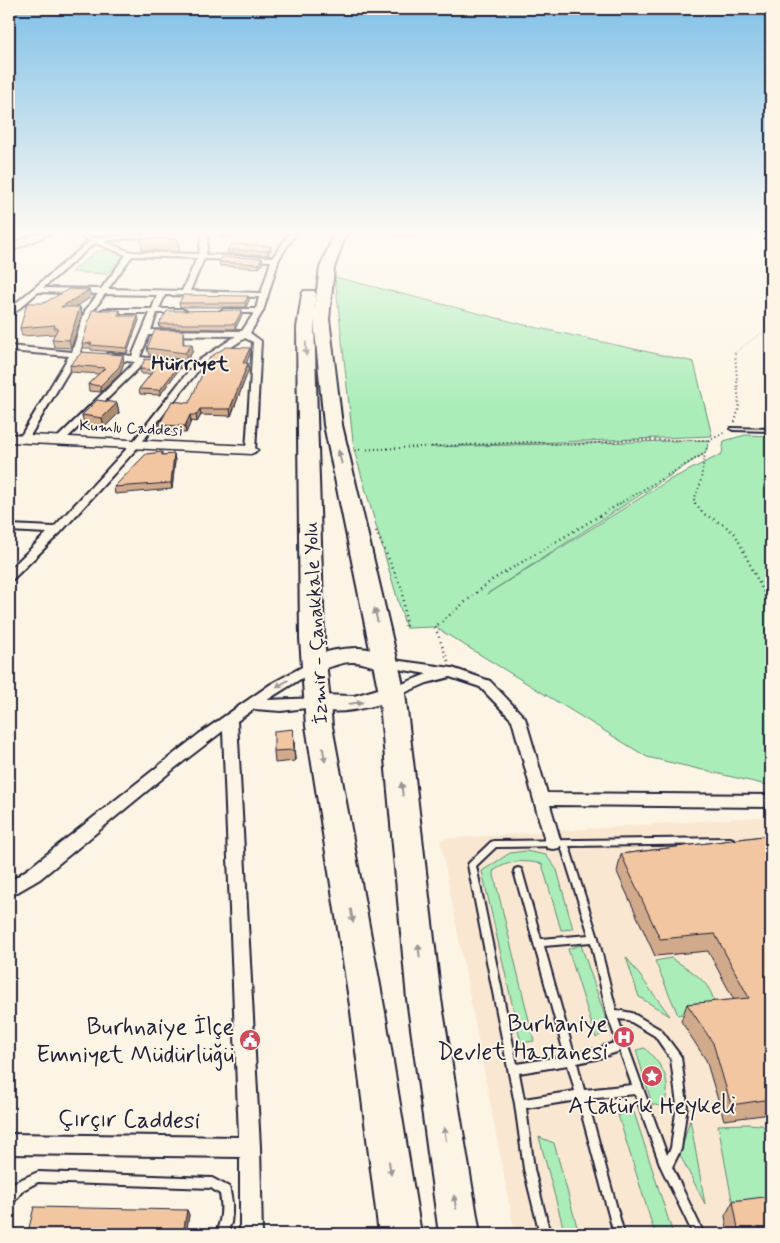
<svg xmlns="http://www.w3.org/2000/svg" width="780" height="1243" viewBox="0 0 780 1243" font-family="Mynerve,sans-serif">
<rect width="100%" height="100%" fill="#fcf5e5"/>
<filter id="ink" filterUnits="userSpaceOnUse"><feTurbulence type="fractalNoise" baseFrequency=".02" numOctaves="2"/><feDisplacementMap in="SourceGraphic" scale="10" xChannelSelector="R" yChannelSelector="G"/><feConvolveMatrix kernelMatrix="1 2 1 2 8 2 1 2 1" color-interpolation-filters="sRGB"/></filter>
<g filter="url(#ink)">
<polygon fill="#f9e7d1" points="771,816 771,1234 515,1234 440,839"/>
<g fill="#aaedb8" stroke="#66887a">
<polygon points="111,249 125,254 106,274 71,272 97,251"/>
<polygon points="335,277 525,325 694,362 712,436 430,447 710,440 705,453 487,594 669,480 722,454 724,441 745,435 771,436 771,786 647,757 435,627 406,628 354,450"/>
<path d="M526,851L546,855L557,870L573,929L561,930L542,864C523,860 510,860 493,871L534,1041L521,1043L482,871L510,853Z"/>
<polygon points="581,945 608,1025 603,1033 596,1038 568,949"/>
<polygon points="626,957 670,1016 639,997"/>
<path d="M671,958C691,971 712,981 715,1007L678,1015L655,961Z"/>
<path d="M645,1048C661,1065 672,1077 665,1102L659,1106L652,1104L636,1050Z"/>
<polygon points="634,1112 673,1234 655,1234 618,1115"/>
<polygon points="690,1119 705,1204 680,1155"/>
<polygon points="748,1124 762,1125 771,1134 771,1199 732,1200 718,1125"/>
<polygon points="539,1137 554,1143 579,1234 565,1234"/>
</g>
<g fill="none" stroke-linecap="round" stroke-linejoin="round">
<g stroke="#22223b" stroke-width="4">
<g id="lane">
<polygon points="731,428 771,429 771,431 733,430 731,429"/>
<path d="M730,838L733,839L734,841L733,843L730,844L569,846L598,938L616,1010L632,1013L661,1030L679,1054L681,1057L687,1105L681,1149L672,1167L704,1234H693L661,1167L635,1094L587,1099L624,1234H614L578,1100L526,1108L534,1169L550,1234H540L524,1169L515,1104L468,865L469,863L491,842L494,841ZM561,846L589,935L541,939L522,871L521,869L518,868L515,869L514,871L565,1056L517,1064L476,866L496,847ZM591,942L607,1014L617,1042L596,1049L574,1054L544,946ZM618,1019L628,1020L655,1036L671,1059L677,1105L671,1148L667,1155ZM620,1051L632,1085L584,1090L577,1063L596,1059ZM568,1065L575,1091L524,1099L519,1073Z"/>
<path d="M38,1172L212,1178L229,1187L230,1191L232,1203V1213L231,1223L226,1234H216C221,1220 223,1209 220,1194L211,1188L38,1182L23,1190L13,1203L9,1204V1191L15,1182Z"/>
</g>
</g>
<g stroke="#22223b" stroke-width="4">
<g id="street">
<path d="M74,234H82L94,238L157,234L154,236L103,241L131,252L199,254L202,234H208L206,255L273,257L289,234H295L279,259L263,311L250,333L261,341L255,452L251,453L246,450L253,342L245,338L200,368L138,447L61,532L13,579L9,580V570L47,533L9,531V525L54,527L132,443L191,368L144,363L62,443H56V439L135,362L108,359L104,356L108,353L132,356L150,313H104L100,311L104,309H152L157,295L105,294L93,311L80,352L85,355L77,357L27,441H21L19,439L69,356L9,351V346L72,352L85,311L98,294L38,292L14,313L12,319H9V309L90,241ZM95,243L126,255L101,289L43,288ZM132,256L197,258L182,291L108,289ZM204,259L271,261L261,293L190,291ZM165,295L259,297L256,309H224L220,311L224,313H254L242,331L151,330L157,313H182L186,311L182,309H159ZM149,335L236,336L195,363L140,357Z"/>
<polygon points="386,659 452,668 490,681 525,718 547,793 771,795 771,807 550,805 561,843 559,848 553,849 547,848 512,720 480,687 450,677 427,683 397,696 387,696 385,693 387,690 427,674 381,666 379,663 381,660"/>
<polygon points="313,661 318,662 320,665 318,668 267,700 318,698 323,700 325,703 323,706 281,711 254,709 237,721 260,1147 262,1234 240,1234 240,1157 9,1154 9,1134 239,1137 223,731 175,768 40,879 9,897 9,882 28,869 199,734 271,684"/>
</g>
</g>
<g stroke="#22223b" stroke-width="3">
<polygon id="secondary" points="9,434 251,446 258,450 251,454 9,442"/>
</g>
<g stroke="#22223b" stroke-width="4">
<g id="primary">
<polygon points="36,234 49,234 9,252 9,245"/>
<path d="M359,648C371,649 390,652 396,663L393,668C379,672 367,661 351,662C336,662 321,674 306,670L302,665C310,652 344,648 359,648Z"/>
<path d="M392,685L400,688L403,693L400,698C370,707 341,717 310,708L307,703L310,698L318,695L354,696Z"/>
</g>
</g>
<g stroke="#22223b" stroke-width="4">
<polygon id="highway" points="334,234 346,234 334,268 329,319 342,425 405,693 441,999 480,1234 439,1234 407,999 379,693 324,425 314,320 324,638 332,726 385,1012 421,1234 379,1234 351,1012 306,726 300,638 297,328 302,294 304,291 314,291 316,294 314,312 320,268"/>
</g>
<polyline stroke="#22223b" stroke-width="1" stroke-dasharray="0.5 2.5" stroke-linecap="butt" points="734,353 771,326"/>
<g stroke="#22223b" stroke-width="2" stroke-dasharray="1 3" stroke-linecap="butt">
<polyline points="735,422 739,407 735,352"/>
<polyline points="355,450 528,442 572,445 631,440 710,440"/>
<polyline points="619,504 705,453 710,440 726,432"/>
<polyline points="695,504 694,500 700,485 705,453"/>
</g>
<g stroke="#22223b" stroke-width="2.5" stroke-dasharray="1 4" stroke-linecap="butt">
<polyline points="695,503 704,514 724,525 735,534 771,607"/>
<polyline points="376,531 403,591 406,628"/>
<polyline points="448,661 435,627 492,580 621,503"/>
</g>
<use href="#lane" fill="#fcf5e5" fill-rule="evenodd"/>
<use href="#street" fill="#fcf5e5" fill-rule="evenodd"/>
<use href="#secondary" fill="#fcf5e5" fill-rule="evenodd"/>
<use href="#primary" fill="#fcf5e5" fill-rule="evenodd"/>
<use href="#highway" fill="#fcf5e5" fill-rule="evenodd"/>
</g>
<g fill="#d0aa8a" stroke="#22223b">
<polygon points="396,234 415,234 415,238 396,237"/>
<polygon points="141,238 178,239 180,252 142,250"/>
<polygon points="227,250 271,250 268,255 227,254"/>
<polygon points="262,258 263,263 259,268 220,266 219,262"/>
<polygon points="89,290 91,297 76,307 80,307 82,315 71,348 54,347 52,339 55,334 22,336 20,328 44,303"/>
<polygon points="248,296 249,300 246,307 180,307 179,303"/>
<polygon points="120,310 121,316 139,320 127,353 91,350 91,348 83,348 82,344"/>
<polygon points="242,315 235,329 160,328 159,324"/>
<polygon points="183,330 184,344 193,351 187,360 149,355 147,348"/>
<polygon points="250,348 250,354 246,363 248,363 249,369 231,416 201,415 197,422 191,421 186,433 160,432 159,425 189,403"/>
<polygon points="124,362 120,374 101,392 89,391 88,384 99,374 71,372 70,365"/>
<polygon points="180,368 160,395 140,394 139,389 151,374 141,374 140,369"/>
<polygon points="117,403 119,413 104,428 84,425 82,415"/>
<polygon points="162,452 163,455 174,454 175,461 172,489 115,494 114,487"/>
<polygon points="293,729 295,761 275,763 274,751"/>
<polygon points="771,835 771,1114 724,1120 706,1060 681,1021 687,1004 734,1000 708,951 655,956 617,872 621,854"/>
<polygon points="733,1201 771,1234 728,1234 725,1216"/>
<polygon points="187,1210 189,1215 186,1234 29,1234 28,1232"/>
</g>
<g fill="#a98b71" stroke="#22223b">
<polygon points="220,234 252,234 220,238"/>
<polygon points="271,246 271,250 268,255 268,251"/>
<polygon points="262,258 263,263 259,268 259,264"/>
<polygon points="89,290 91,297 63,316 61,307"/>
<polygon points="248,296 249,300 246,307 245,303"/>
<polygon points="80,307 82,315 71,348 69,340"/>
<polygon points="242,310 242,315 235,329 235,324"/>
<polygon points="138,316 139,320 127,353 127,348"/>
<polygon points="192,344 193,351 187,360 185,353"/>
<polygon points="250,348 250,354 244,369 243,363"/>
<polygon points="123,355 124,362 120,374 101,392 100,386"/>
<polygon points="248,363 249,369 231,416 230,409"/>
<polygon points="180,364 180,368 160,395 160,390"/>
<polygon points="117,403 119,413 104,428 102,418"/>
<polygon points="200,409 201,415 197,422 196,415"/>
<polygon points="190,415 191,421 186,433 185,426"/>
<polygon points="174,454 175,461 172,489 171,483"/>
<polygon points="293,729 294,741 295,761 294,750"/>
<polygon points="187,1210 189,1215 186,1234 183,1234"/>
</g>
<g fill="#f2c6a1" stroke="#22223b">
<polygon points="143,234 174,234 178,239 141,238"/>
<polygon points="231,244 271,246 268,251 227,250"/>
<polygon points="222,257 262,258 259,264 219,262"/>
<polygon points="69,289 89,290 61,307 80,307 69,340 52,339 58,328 54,328 55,325 20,328 27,303 44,303"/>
<polygon points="183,295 248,296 245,303 179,303"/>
<polygon points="92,310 120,310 118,316 138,316 127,348 90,345 92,343 82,344"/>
<polygon points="242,310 235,324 159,324 167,311"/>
<polygon points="155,330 183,330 183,344 192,344 185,353 147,348"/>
<polygon points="226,347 250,348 243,363 248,363 230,409 200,409 196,415 190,415 185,426 159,425 172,401 189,403 210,357"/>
<polygon points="82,352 123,355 119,367 100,386 88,384 105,368 70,365"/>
<polygon points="145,359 180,364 160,390 139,389 154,370 140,369"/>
<polygon points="97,400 117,403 102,418 82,415"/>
<polygon points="162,452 162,455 174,454 171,483 114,487 146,454"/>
<polygon points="293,729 294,750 274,751 274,731"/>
<polygon points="771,835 771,1099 731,1105 713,1043 687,1004 749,998 715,934 660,939 621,854"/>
<polygon points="771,1196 771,1234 739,1234 733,1201"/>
<polygon points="34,1207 187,1210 183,1234 28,1232"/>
</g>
<defs><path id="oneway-solid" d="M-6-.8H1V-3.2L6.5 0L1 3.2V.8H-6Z" transform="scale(1.25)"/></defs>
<g fill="#9a9698">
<use href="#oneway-solid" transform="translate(306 349) rotate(89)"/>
<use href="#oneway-solid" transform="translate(340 457) rotate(-103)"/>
<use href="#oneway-solid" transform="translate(376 615) rotate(-103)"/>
<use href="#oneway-solid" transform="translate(282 684) rotate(148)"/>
<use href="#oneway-solid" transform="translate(356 703) rotate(-7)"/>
<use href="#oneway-solid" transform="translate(324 755) rotate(80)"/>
<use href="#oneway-solid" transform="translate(402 789) rotate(-96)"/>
<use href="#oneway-solid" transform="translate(352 916) rotate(80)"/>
<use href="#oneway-solid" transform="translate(419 951) rotate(-96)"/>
<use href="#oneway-solid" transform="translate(445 1134) rotate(-98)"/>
<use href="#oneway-solid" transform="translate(390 1168) rotate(81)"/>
<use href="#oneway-solid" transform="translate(455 1202) rotate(-99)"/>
</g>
</g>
<linearGradient id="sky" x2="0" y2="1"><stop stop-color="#81c1e8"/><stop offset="0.57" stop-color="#fefaf3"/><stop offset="1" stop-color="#fefaf3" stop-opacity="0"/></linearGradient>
<rect width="780" height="408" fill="url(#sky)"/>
<defs>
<g id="hospital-disc" transform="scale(1.125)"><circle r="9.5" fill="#d1495b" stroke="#fcf5e5"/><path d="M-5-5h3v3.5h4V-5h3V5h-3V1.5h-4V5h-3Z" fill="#fff"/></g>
<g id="civic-disc" transform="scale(1.125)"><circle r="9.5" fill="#d1495b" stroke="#fcf5e5"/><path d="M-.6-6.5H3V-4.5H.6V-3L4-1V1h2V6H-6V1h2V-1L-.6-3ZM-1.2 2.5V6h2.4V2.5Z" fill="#fff"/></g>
<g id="sight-disc" transform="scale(1.125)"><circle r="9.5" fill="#d1495b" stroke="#fcf5e5"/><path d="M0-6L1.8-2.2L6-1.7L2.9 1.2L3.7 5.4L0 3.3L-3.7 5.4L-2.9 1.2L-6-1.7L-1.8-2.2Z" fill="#fff"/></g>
</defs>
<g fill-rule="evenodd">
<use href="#hospital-disc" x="624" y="1037"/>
<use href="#civic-disc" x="250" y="1040"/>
<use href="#sight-disc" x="652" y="1076"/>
</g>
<g text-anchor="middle" stroke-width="4" stroke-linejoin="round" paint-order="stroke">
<g font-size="16" fill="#22223b" stroke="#fcf5e5">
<text transform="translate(131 427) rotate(3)" y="6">Kumlu Caddesi</text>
</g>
<g font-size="20" fill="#22223b" stroke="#fcf5e5">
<text transform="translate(315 623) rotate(-93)" y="7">İzmir - Çanakkale Yolu</text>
</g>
<g font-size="21" font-weight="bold" fill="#22223b" stroke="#fcf5e5">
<text x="190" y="370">Hürriyet</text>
</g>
<g font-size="24" fill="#22223b" stroke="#fcf5e5" text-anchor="end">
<text x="608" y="1031">Burhaniye<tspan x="608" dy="28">Devlet Hastanesi</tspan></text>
<text x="234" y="1034">Burhnaiye İlçe<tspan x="234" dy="28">Emniyet Müdürlüğü</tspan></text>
<text x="652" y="1113" text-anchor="middle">Atatürk Heykeli</text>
</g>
<g font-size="24" fill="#22223b" stroke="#fcf5e5">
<text transform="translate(129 1119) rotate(1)" y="8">Çırçır Caddesi</text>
</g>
</g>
<rect width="780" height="1243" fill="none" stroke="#fcf5e5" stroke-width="30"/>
<rect x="15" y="15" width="750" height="1213" fill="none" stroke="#22223b" stroke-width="2" filter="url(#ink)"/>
</svg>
